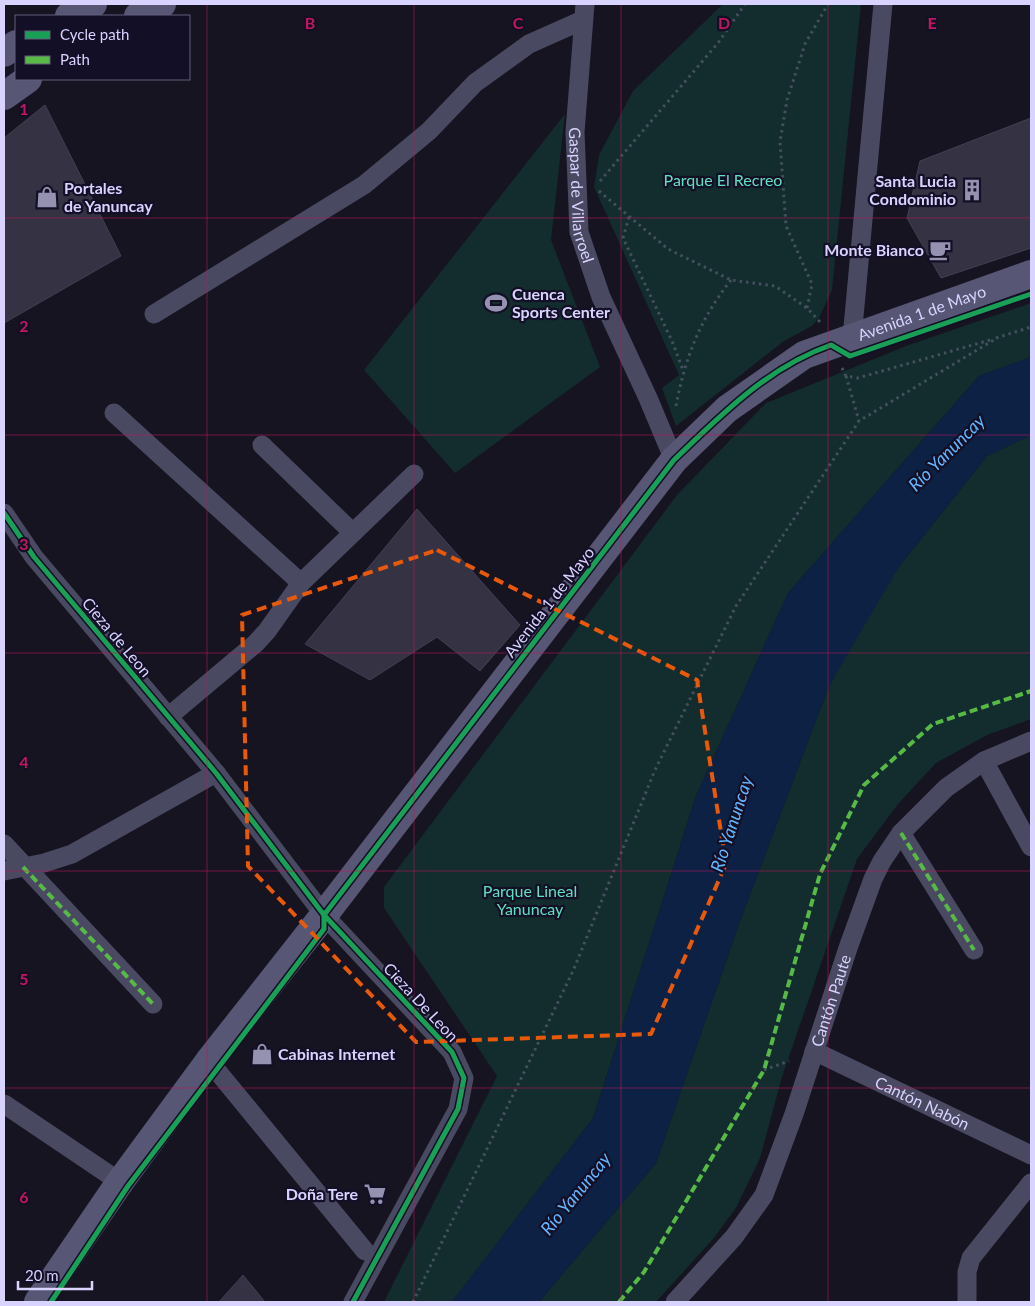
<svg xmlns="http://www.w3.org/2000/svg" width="1035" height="1306" viewBox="0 0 1035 1306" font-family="Lato,sans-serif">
<rect width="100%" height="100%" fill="#161421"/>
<g fill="#132c2d">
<polygon points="723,4 861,4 832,290 819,318 812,326 784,341 676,426 662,388 679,375 594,187 599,155 633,91"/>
<polygon points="565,114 551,240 600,367 455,473 364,370"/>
<polygon points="1031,303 1031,357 979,376 788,593 696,796 593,1118 452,1302 384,1302 497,1076 384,908 384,887 677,495 766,403 906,346"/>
<polygon points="1031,435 1031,719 987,735 936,763 898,804 857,859 782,1077 760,1158 736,1208 713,1239 656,1302 539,1302 656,1163 740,921 829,686 859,632 898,568 987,456"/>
</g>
<polygon fill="#0d2144" points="1031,357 1031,435 987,456 898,568 829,686 740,921 656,1163 539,1302 452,1302 593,1118 696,796 788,593 979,376"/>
<g fill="#343243" stroke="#433f54">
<polygon points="45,105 121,256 4,323 4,138"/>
<polygon points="1031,118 1031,248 941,278 907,218 920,161"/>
<polygon points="417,509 520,625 480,671 437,637 370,680 305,644"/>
<polygon points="243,1275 265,1302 219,1302"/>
</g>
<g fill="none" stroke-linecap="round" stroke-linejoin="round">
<g stroke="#44505f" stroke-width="3" stroke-dasharray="2.5 4" stroke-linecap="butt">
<polyline points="600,181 718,43 745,4"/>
<polyline points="599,191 668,249 731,280 775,286 807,308 820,322"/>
<polyline points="629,217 623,238 672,341 683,370"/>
<polyline points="807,308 812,284 786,226 780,142 787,100 805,44 828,4"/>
<polyline points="996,338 1031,327"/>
<polyline points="842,368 846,376 858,378 990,340"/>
<polyline points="846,376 859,421"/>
<path d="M676,406C685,358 700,319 731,280"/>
<polyline points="764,1070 789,1061"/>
<polyline points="413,1302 573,971 655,770 736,606 859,421 997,338"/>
</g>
<g stroke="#4a4962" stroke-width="19">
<path id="s1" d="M585,4L575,132L579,232L601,297L648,398L674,460"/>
<polyline points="154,314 364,185 429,131 475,83 529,44 583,20"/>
<polyline points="852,338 883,4"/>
<polyline points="114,413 301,583"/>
<polyline points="262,445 352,532"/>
<polyline points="4,513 34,557 216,773 324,915 452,1052 464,1078 458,1109 353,1302"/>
<polyline points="168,717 255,644 267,631 301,583 414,474"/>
<polyline points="984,761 1031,847"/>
<polyline points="901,833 974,950"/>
<polyline points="4,844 153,1004"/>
<polyline points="4,871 44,863 72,854 216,773"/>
<path id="s2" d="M814,1051L1031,1155"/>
<polyline points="209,1061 365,1251"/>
<polyline points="4,1104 120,1182"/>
<path id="s3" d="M675,1302L734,1237L764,1195L794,1114L848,948L873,879L882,861L901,833L946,788L984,761L1031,741"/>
<polyline points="967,1302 967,1272 971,1258 1031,1183"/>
</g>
<g stroke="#575674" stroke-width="28">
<polyline points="69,16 93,4"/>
<polyline points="138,16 162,4"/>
<polyline points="4,53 16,44"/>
<polyline points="4,96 28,79"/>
<path id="s4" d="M38,1302L120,1182L209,1061L324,915L674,460L727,409L804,355L1031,274"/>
</g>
<g stroke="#58b947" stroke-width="4" stroke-dasharray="8 4" stroke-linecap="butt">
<polyline points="901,833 974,950"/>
<polyline points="23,867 153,1004"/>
<polyline points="619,1302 644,1272 764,1070 820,874 864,785 933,724 1031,691"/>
</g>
<g stroke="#130f26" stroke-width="8">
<g id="cycleway">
<polyline points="4,513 34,557 216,773 324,915 452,1052 464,1078 458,1109 353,1302"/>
<path d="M324,915L674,460C721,415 768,367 831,345L850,356L1031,294"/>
<polyline points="51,1302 128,1186 324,929 324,915"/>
</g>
</g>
<use href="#cycleway" stroke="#1a9f57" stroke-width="5"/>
</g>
<path fill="none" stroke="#e8590c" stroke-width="4" stroke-dasharray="10 6" stroke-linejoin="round" d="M437,550L697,680L726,864L651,1034L416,1042L248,866L242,615Z"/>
<path fill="none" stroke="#c2185b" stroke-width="1" stroke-opacity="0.55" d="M207,4V1302M414,4V1302M621,4V1302M828,4V1302M4,218H1031M4,435H1031M4,653H1031M4,871H1031M4,1088H1031"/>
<defs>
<g id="building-bare" transform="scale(1.725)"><path d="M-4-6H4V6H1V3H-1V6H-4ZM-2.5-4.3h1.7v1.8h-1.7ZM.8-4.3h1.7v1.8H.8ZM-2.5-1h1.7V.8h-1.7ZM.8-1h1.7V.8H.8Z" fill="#9591b1" stroke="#130f26" stroke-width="2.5" paint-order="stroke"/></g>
<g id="shop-bare" transform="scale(1.725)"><path d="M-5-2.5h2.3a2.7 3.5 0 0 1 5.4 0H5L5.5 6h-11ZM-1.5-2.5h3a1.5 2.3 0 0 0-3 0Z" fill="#9591b1" stroke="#130f26" stroke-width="2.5" paint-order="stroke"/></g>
<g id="cafe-bare" transform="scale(1.725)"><path d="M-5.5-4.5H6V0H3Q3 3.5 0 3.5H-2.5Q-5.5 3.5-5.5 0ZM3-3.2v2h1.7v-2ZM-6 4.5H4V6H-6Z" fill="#9591b1" stroke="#130f26" stroke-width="2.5" paint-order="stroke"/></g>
<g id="stadium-bare" transform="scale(1.725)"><path d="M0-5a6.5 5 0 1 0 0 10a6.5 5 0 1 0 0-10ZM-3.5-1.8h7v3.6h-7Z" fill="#9591b1" stroke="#130f26" stroke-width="2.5" paint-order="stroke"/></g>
<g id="supermarket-bare" transform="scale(1.725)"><path d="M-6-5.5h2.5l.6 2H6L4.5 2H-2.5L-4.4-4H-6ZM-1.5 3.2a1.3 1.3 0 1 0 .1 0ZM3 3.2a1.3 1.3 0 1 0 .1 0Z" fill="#9591b1" stroke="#130f26" stroke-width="2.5" paint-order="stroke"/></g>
</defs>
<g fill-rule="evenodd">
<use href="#building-bare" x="972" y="190"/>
<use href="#shop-bare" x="47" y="197"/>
<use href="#cafe-bare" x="940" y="250"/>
<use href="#stadium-bare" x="496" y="303"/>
<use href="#shop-bare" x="262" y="1054"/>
<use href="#supermarket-bare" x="375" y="1194"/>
</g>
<g text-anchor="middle" stroke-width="4.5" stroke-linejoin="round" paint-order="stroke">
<g font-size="16" fill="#5fe0c0" stroke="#130f26">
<text x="723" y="186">Parque El Recreo</text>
<text x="530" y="897">Parque Lineal<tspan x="530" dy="18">Yanuncay</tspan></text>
</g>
<g font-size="16" font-weight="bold" fill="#d9d4ff" stroke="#130f26" text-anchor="end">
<text x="956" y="187">Santa Lucia<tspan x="956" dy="18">Condominio</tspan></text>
<text x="64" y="194" text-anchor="start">Portales<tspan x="64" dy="18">de Yanuncay</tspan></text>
<text x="924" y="256">Monte Bianco</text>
<text x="512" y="300" text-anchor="start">Cuenca<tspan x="512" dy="18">Sports Center</tspan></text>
<text x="278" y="1060" text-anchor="start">Cabinas Internet</text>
<text x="358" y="1200">Doña Tere</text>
</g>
<g font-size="16" fill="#d9d4ff" stroke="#130f26">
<text dy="6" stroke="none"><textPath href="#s1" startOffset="192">Gaspar de Villarroel</textPath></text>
<text dy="6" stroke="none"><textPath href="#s4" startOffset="1348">Avenida 1 de Mayo</textPath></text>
<text transform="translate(549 602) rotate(-52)" y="6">Avenida 1 de Mayo</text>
<text transform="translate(117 637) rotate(50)" y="6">Cieza de Leon</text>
<text dy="6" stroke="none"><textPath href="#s3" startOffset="345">Cantón Paute</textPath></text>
<text transform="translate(421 1002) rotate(47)" y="6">Cieza De Leon</text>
<text dy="6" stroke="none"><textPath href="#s2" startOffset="120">Cantón Nabón</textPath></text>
</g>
<g font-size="18" font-style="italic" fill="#62b6ff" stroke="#130f26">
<text transform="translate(947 453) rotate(-45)" y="6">Río Yanuncay</text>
<text transform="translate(732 824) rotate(-72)" y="6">Río Yanuncay</text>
<text transform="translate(576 1194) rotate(-51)" y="6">Río Yanuncay</text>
</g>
</g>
<g font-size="16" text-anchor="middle" font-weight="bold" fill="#c2185b" stroke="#130f26" stroke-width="4.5" stroke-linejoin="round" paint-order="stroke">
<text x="310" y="29">B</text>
<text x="518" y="29">C</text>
<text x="724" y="29">D</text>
<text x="932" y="29">E</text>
<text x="24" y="115">1</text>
<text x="24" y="332">2</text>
<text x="24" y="550">3</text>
<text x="24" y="768">4</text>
<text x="24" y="985">5</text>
<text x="24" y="1203">6</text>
</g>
<rect width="1035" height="1306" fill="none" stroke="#d9d4ff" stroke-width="10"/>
<rect x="15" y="15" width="175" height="65" fill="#130f26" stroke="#625e7d"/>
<rect x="25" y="31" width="25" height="8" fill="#1a9f57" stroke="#625e7d"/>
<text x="60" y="40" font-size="15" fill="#d9d4ff">Cycle path</text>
<rect x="25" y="56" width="25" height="8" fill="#58b947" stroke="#625e7d"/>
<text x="60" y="65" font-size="15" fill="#d9d4ff">Path</text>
<path d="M18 1281v8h74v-8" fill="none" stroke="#d9d4ff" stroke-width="2.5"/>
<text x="25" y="1281" font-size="15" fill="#d9d4ff" stroke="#130f26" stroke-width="4" paint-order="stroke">20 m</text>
</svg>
